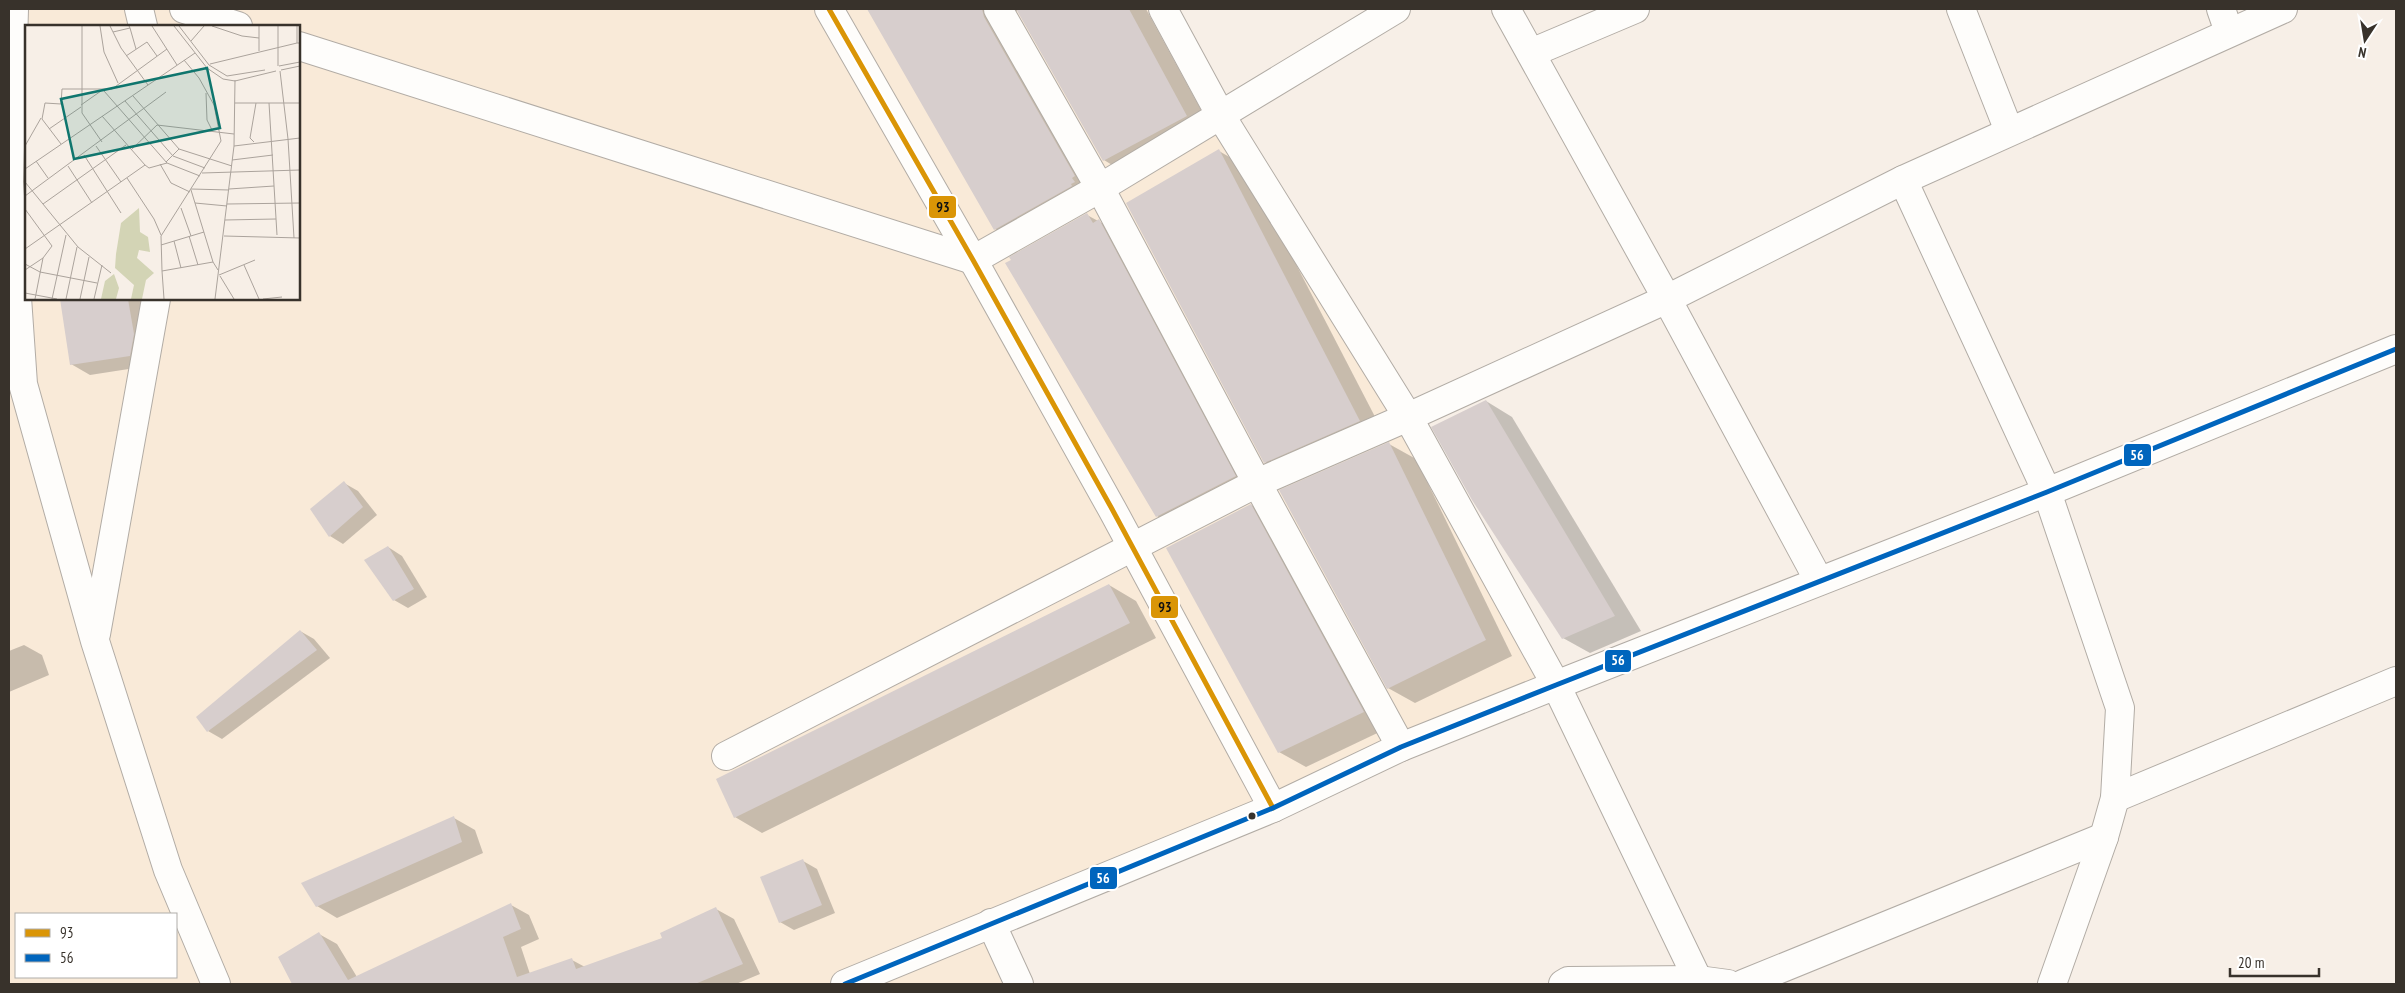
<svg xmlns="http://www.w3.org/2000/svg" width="2405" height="993" viewBox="0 0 2405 993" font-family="'PT Sans Narrow',sans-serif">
<rect width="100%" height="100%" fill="#f7efe7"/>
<path fill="#f9ead8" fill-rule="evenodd" d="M9,9H1168L1557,690L1268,825L1001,930L1023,984H9ZM26,26H299V299H26ZM16,914H176V977H16Z"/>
<g fill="#0003">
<polygon points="868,9 1146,9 1213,132 1130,176 1104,160 1018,10 1011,16 1101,192 1021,245 995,229"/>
<polygon points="1219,151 1245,166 1385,436 1292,477 1265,462"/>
<polygon points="1087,215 1126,236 1262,492 1184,532 1157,516 1013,261"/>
<polygon points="62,299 145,299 148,366 90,375 71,364"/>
<polygon points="1486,401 1512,417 1641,631 1590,653 1563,638"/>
<polygon points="1389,444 1416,459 1512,656 1415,703 1388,688"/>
<polygon points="344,483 358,491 377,515 343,544 330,536"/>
<polygon points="1251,505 1277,521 1390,727 1306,767 1279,752"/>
<polygon points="388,547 402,556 427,597 408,608 394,600"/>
<polygon points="1109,585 1136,601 1156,638 762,833 735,817"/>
<polygon points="300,631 314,639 330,658 222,739 208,731"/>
<polygon points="24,645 42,655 49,675 9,692 9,651"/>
<polygon points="454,818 475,830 483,853 337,918 317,906"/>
<polygon points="803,861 817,869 835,913 794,930 780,922"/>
<polygon points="511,905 529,915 539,939 521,947 530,974 572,960 585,967 664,938 716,909 734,919 760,974 736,984 294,984 279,958 319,934 337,944 357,977"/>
</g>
<g fill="#d7cecd">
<polygon points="867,9 982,9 984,17 1075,176 1072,178 1075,182 1071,184 1072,186 994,230"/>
<polygon points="1016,9 1129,9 1187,116 1103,161"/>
<polygon points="1219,149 1360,421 1264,463 1126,203"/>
<polygon points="1087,213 1093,223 1099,219 1236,476 1156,517 1005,263 1011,260 1009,257"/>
<polygon points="60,299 128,299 134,334 130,356 70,365"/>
<polygon points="1486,400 1615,616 1562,639 1472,500 1431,427"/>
<polygon points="1389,442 1486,640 1387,689 1279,490"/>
<polygon points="344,481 363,507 329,537 310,509"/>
<polygon points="1251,504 1364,712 1278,753 1166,548"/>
<polygon points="388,546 414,589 393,601 364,560"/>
<polygon points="1109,584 1130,623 734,818 716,779"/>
<polygon points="300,630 317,650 207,732 196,717"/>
<polygon points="454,816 462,842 316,907 301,883"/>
<polygon points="803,859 822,905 779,923 760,877"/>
<polygon points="511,903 521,929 503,937 517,977 572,958 576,969 662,938 660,933 716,907 743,964 695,984 292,984 278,957 319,932 348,980"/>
</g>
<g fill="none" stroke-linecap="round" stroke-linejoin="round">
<g stroke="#b2aca5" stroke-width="30">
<g id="minor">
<polyline points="14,9 9,182 23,384 95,641 168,870 216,984"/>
<polyline points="139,9 143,26"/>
<polyline points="184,9 238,26"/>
<polyline points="829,9 973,260 1112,509 1273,808"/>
<polyline points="998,9 1100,188 1257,483 1401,747"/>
<polyline points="1163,9 1221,116 1408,417 1556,685 1698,980"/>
<polyline points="1506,9 1667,299 1819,581"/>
<polyline points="1961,9 2009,131"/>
<polyline points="2221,9 2229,32"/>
<polyline points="299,46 973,260 1100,188 1396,9"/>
<polyline points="1531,53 1635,9"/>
<polyline points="1903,180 2047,492 2120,708 2115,798 2104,837 2052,984"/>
<polyline points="96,634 156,299"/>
<polyline points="726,756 1257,483 1408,417 1667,299 1903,180 2283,9"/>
<polyline points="2115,798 2396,681"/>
<polyline points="991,923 1019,984"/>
<polyline points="845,984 1273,808 1401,747 1556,685 2047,492 2396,349"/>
<polyline points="1563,984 1568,981 1698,980 1728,984"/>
<polyline points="1743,984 2104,837"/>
</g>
</g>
<use href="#minor" stroke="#fefdfb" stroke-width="28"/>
<g stroke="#fff" stroke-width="9">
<polyline id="bus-1" points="829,9 973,260 1112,509 1273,808"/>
</g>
<g stroke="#fff" stroke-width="9">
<polyline id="bus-2" points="845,984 1273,808 1401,747 1556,685 2047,492 2396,349"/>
</g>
<use href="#bus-1" stroke="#da9506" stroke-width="5"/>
<use href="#bus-2" stroke="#0065bd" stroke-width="5"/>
</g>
<circle fill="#38322b" stroke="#fff" stroke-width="2" cx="1252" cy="816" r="4.5"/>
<g transform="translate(25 25)">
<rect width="275" height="275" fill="#f7efe7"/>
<path d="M114,183L115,207L123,212L125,227L114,225L112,233L129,248L121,255L117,274H102H106L109,260L90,243L91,229L96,198ZM89,249L94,263L91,274H76L80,256Z" fill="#d3d4b5"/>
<path fill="none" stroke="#aba39c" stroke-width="1" d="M57,1V88L77,117M75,1L79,27L93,58M85,1L96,23L123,60M127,1L152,40M149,1L182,43L198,54L210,56L251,46M154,1L184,40L202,51L240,45M187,1L217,11L234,13M272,1V18H275M105,3L111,24M88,7L105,3L104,1M166,16L179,1M234,26V1M101,31L122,17L132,31M159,35L174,53L189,80L196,116L136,211L137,246L188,237L193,245M185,39L272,18M253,41V1M254,41L275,37M256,45L275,41M255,46L263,114L269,213M79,66L142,138L175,151M181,68L182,95L187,105M108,71L154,124L207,141M100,76L148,131L180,143M210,78H275M244,78L252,210M56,80L76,66M77,91L120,140M24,104L56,82M229,117L225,113L231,78M36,119L17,94L20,78L36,79L37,64H87L142,24M0,121L16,93M71,121L96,157M209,121L275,113M106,125L132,100L209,109M59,130L96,188M207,135L248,130M11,136L23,153M141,137L154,124M135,139L146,158L165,167M43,141L67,178M0,144L170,28M177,148L275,145M102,153L129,194L136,210M0,157L53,222L86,248M166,164L204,165M204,164L249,161M166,165L188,237M0,171L141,67M170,178L202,181M18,179L101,120M202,179L275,178M156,183L166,211M0,184L27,221L18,233L0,245M200,195L251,194M164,211L173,240M199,211L275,213M149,216L156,243M136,220L179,207M0,224L120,140L124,143L142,138M0,239L15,247L72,258M219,240L234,274M137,246L139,274M194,250L230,235M195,251L209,274M0,268L32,274M10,274L18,233M27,274L41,210M41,274L52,222M55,274L64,232M69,274L77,240M190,274L209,121L210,55M238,274L257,272"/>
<path fill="#0f766e" fill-opacity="0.15" stroke="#0f766e" stroke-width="2.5" d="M182,43L195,103L49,134L36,74Z"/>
<rect width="275" height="275" fill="none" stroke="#38322b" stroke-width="2.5"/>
</g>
<g stroke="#fff" stroke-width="2">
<rect x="928" y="195" width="29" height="24" rx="5" fill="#da9506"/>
<rect x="2123" y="443" width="29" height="24" rx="5" fill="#0065bd"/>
<rect x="1150" y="595" width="29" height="24" rx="5" fill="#da9506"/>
<rect x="1604" y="649" width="28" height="24" rx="5" fill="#0065bd"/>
<rect x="1089" y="866" width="29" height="24" rx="5" fill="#0065bd"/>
</g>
<g font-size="14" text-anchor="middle" font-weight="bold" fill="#fff">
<text x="2137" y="460">56</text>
<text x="1618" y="665">56</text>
<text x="1103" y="883">56</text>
</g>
<g font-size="14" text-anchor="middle" font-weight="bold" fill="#111">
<text x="943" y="212">93</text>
<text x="1165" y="612">93</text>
</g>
<rect width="2405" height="993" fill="none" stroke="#38322b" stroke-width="20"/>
<rect x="15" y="913" width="162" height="65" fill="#ffffff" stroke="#afadaa"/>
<rect x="25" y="929" width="25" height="8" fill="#da9506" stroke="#afadaa"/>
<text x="60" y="938" font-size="15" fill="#38322b">93</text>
<rect x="25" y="954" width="25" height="8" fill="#0065bd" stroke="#afadaa"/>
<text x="60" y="963" font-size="15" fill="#38322b">56</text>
<g transform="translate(2365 40) rotate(192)" stroke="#ffffff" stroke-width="4" paint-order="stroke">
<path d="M0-4L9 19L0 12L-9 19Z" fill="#38322b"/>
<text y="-8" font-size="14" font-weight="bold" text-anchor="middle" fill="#38322b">N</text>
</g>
<path d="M2230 968v8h89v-8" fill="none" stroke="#38322b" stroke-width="2.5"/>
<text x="2238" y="968" font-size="15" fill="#38322b" stroke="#ffffff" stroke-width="4" paint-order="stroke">20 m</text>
</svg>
